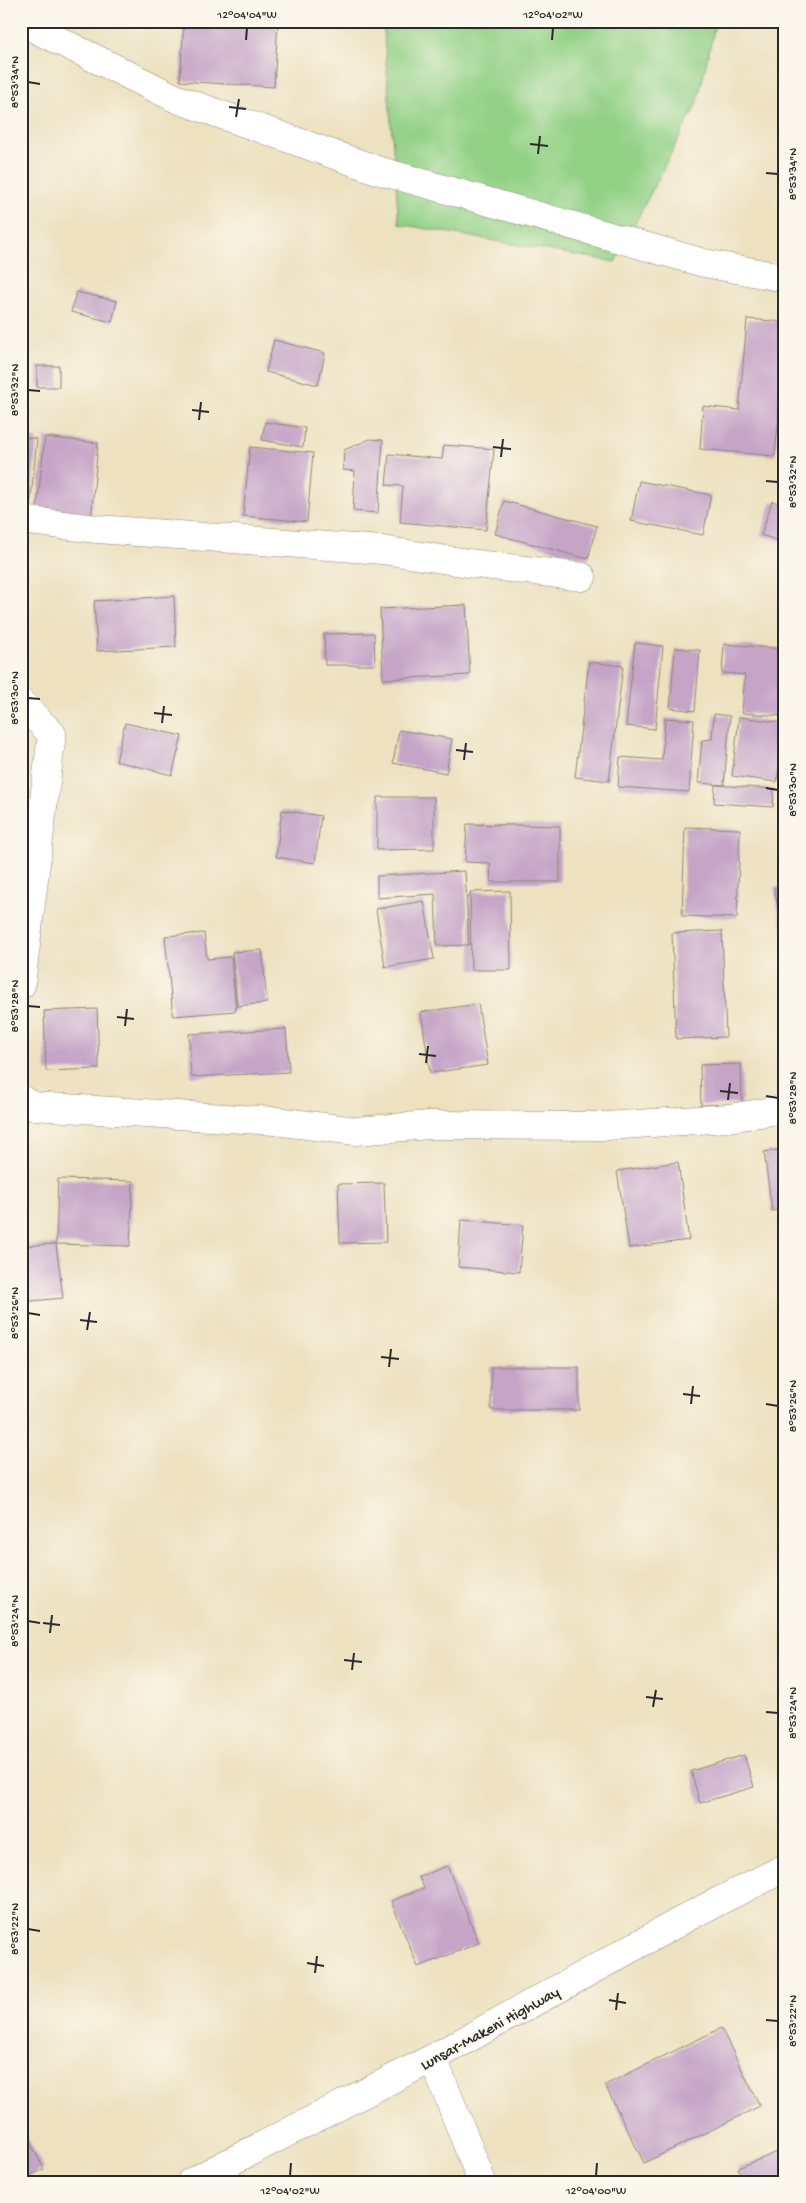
<svg xmlns="http://www.w3.org/2000/svg" width="806" height="2203" viewBox="0 0 806 2203" font-family="'Gochi Hand',sans-serif">
<rect width="100%" height="100%" fill="#fbf7ec"/>
<filter id="ink" filterUnits="userSpaceOnUse"><feTurbulence type="fractalNoise" baseFrequency=".02" numOctaves="2"/><feDisplacementMap in="SourceGraphic" scale="10" xChannelSelector="R" yChannelSelector="G"/><feConvolveMatrix kernelMatrix="1 2 1 2 8 2 1 2 1" color-interpolation-filters="sRGB"/></filter>
<filter id="wash" filterUnits="userSpaceOnUse"><feTurbulence type="fractalNoise" baseFrequency=".0096" numOctaves="4" result="noise"/><feDisplacementMap in="SourceGraphic" scale="20" xChannelSelector="R" yChannelSelector="G"/><feGaussianBlur stdDeviation="1.12" result="paint"/><feColorMatrix in="noise" values="0 0 0 0 0 0 0 0 0 0 0 0 0 0 0 0 0 1.4 0 .05"/><feComposite in="paint" operator="in"/></filter>
<g filter="url(#wash)">
<rect width="100%" height="100%" fill="#ede1c0"/>
<polygon fill="#93d186" stroke="#5f7e58" points="383,21 716,21 697,103 615,262 399,224"/>
<g id="blocks">
<g fill="#c5a4c7">
<polygon points="184,21 278,21 274,87 180,81"/>
<polygon points="76,292 117,301 112,322 71,312"/>
<polygon points="747,319 785,322 785,351 775,456 700,449 703,406 739,410"/>
<polygon points="274,340 325,353 318,385 266,372"/>
<rect x="37" y="366" width="22" height="21"/>
<polygon points="265,422 305,428 303,447 262,440"/>
<polygon points="21,437 37,439 30,507 21,506"/>
<polygon points="45,437 98,443 91,521 36,515"/>
<polygon points="370,439 383,440 378,513 353,511 355,471 343,470 344,450"/>
<polygon points="444,445 494,449 486,530 400,522 403,486 386,485 389,454 442,459"/>
<polygon points="250,447 313,453 307,522 243,516"/>
<polygon points="639,481 711,495 703,535 631,521"/>
<polygon points="504,501 597,526 588,559 495,534"/>
<polygon points="772,501 785,505 785,543 761,535"/>
<polygon points="21,546 24,546 27,603 21,604"/>
<polygon points="174,596 176,647 97,651 94,601"/>
<polygon points="466,605 470,675 383,679 380,609"/>
<polygon points="374,633 375,665 325,665 324,634"/>
<polygon points="635,643 663,646 655,729 626,726"/>
<polygon points="724,644 785,649 782,716 742,713 745,675 722,673"/>
<polygon points="675,648 700,650 695,711 670,708"/>
<polygon points="589,662 623,666 609,781 575,777"/>
<polygon points="714,714 730,716 724,785 698,783 702,740 712,739"/>
<polygon points="739,717 785,723 777,782 732,776"/>
<polygon points="665,718 694,720 689,792 618,787 620,757 662,760"/>
<polygon points="125,723 182,736 172,775 116,761"/>
<polygon points="399,730 452,739 446,773 393,763"/>
<polygon points="715,785 774,789 773,807 714,803"/>
<polygon points="377,797 434,797 434,849 377,850"/>
<polygon points="282,810 321,816 315,863 276,857"/>
<polygon points="467,824 560,826 560,882 491,882 490,863 465,862"/>
<polygon points="685,827 740,829 737,918 682,916"/>
<polygon points="465,871 469,945 437,946 435,894 377,898 377,876"/>
<polygon points="785,886 785,936 784,936 774,888"/>
<polygon points="510,891 511,970 471,970 470,892"/>
<polygon points="424,901 434,959 385,967 376,909"/>
<polygon points="722,931 726,1037 676,1039 672,933"/>
<polygon points="204,933 207,959 231,957 236,1011 173,1016 165,936"/>
<polygon points="262,950 267,1003 237,1006 232,952"/>
<polygon points="478,1004 488,1065 430,1073 421,1012"/>
<polygon points="97,1009 99,1069 46,1071 44,1011"/>
<polygon points="286,1029 289,1072 191,1077 189,1034"/>
<polygon points="741,1064 742,1104 701,1105 700,1065"/>
<polygon points="785,1149 785,1209 772,1211 764,1152"/>
<polygon points="678,1162 689,1240 629,1248 617,1171"/>
<polygon points="58,1179 133,1181 130,1246 56,1244 63,1298 21,1302 21,1246 56,1244"/>
<polygon points="384,1183 386,1242 340,1243 338,1184"/>
<polygon points="461,1220 523,1225 519,1272 458,1267"/>
<rect x="491" y="1367" width="88" height="43"/>
<polygon points="744,1755 754,1787 700,1803 691,1771"/>
<polygon points="447,1866 479,1943 418,1967 391,1901 424,1888 419,1877"/>
<polygon points="721,2028 760,2106 644,2163 605,2085"/>
<polygon points="21,2125 44,2169 21,2180"/>
<polygon points="785,2149 785,2182 744,2182 738,2168"/>
</g>
</g>
</g>
<g filter="url(#ink)">
<use href="#blocks" fill-opacity="0" stroke="#8c8676" stroke-width="1"/>
<g fill="none" stroke-linecap="round" stroke-linejoin="round">
<g stroke="#8c8676" stroke-width="29">
<g id="minor">
<polyline points="21,22 177,99 377,170 704,263 785,278"/>
<polyline points="21,520 97,529 382,550 468,563 582,577"/>
<polyline points="21,703 52,734 21,985"/>
<polyline points="21,1099 32,1106 275,1121 356,1131 429,1125 606,1126 729,1118 785,1109"/>
<polyline points="433,2058 482,2182"/>
</g>
</g>
<g stroke="#8c8676" stroke-width="29">
<polyline id="primary" points="191,2182 433,2058 697,1912 785,1868"/>
</g>
<use href="#minor" stroke="#fff" stroke-width="28"/>
<use href="#primary" stroke="#fff" stroke-width="28"/>
</g>
</g>
<path fill="none" stroke="#2b2b2b" stroke-width="2" d="M246,40L247,28M552,40L553,28M28,82L40,84M229,107L246,109M236,117L239,99M530,144L548,146M538,154L540,136M766,173L778,174M28,390L40,391M192,410L209,412M199,420L201,402M493,447L511,449M501,457L503,439M766,481L778,482M28,698L40,699M154,713L172,715M162,723L164,706M456,750L473,752M464,760L466,743M766,788L778,790M28,1006L40,1007M117,1017L134,1019M125,1026L127,1009M419,1054L436,1056M426,1063L428,1046M720,1091L738,1093M766,1096L778,1098M728,1100L730,1083M28,1313L40,1315M80,1320L97,1322M87,1330L90,1312M381,1357L399,1359M389,1367L391,1349M683,1394L700,1396M691,1404L693,1386M766,1404L778,1406M28,1621L40,1623M43,1623L60,1625M50,1633L52,1615M344,1660L362,1662M352,1670L354,1653M646,1697L663,1699M653,1707L656,1690M766,1712L778,1713M28,1929L40,1931M307,1963L324,1966M315,1973L317,1956M609,2000L626,2003M616,2010L618,1993M766,2020L778,2021M290,2176L291,2163M596,2176L597,2163"/>
<g text-anchor="middle" stroke-width="4" stroke-linejoin="round" paint-order="stroke">
<g font-size="16" fill="#2b2b2b" stroke="#fbf7ec">
<text transform="translate(489 2027) rotate(-29)" y="6">Lunsar-Makeni Highway</text>
</g>
</g>
<rect width="806" height="2203" fill="none" stroke="#fbf7ec" stroke-width="55"/>
<rect x="28" y="28" width="750" height="2148" fill="none" stroke="#2b2b2b" stroke-width="2"/>
<g font-size="12" text-anchor="middle" fill="#2b2b2b">
<text x="247" y="18">12°04'04"W</text>
<text x="553" y="18">12°04'02"W</text>
<text transform="translate(14 82) rotate(-90)" y="4">8°53'34"N</text>
<text transform="translate(792 174) rotate(-90)" y="4">8°53'34"N</text>
<text transform="translate(14 390) rotate(-90)" y="4">8°53'32"N</text>
<text transform="translate(792 482) rotate(-90)" y="4">8°53'32"N</text>
<text transform="translate(14 698) rotate(-90)" y="4">8°53'30"N</text>
<text transform="translate(792 790) rotate(-90)" y="4">8°53'30"N</text>
<text transform="translate(14 1006) rotate(-90)" y="4">8°53'28"N</text>
<text transform="translate(792 1098) rotate(-90)" y="4">8°53'28"N</text>
<text transform="translate(14 1313) rotate(-90)" y="4">8°53'26"N</text>
<text transform="translate(792 1406) rotate(-90)" y="4">8°53'26"N</text>
<text transform="translate(14 1621) rotate(-90)" y="4">8°53'24"N</text>
<text transform="translate(792 1713) rotate(-90)" y="4">8°53'24"N</text>
<text transform="translate(14 1929) rotate(-90)" y="4">8°53'22"N</text>
<text transform="translate(792 2021) rotate(-90)" y="4">8°53'22"N</text>
<text x="290" y="2194">12°04'02"W</text>
<text x="596" y="2194">12°04'00"W</text>
</g>
</svg>
